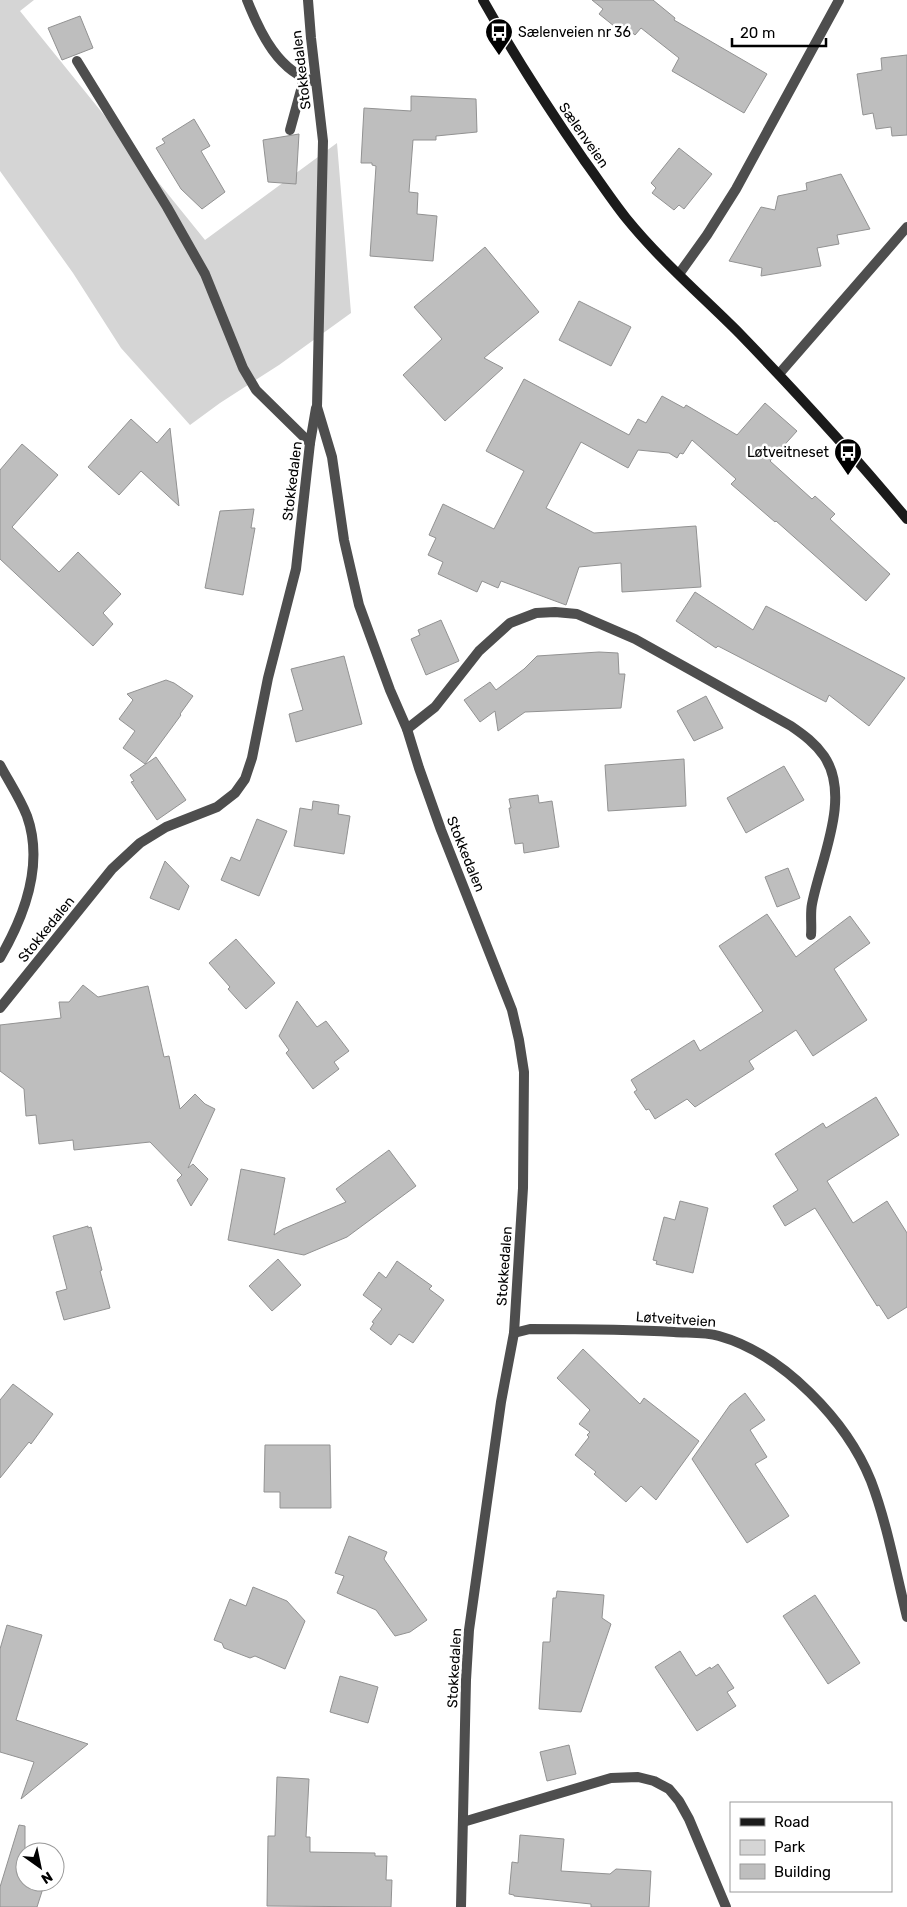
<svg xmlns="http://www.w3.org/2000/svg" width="907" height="1907" viewBox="0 0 907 1907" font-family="Rubik,sans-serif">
<rect width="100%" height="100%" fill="#fff"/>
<polygon fill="#d5d5d5" points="0,0 34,0 20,11 205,240 337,143 351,313 279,365 220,403 190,425 121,348 73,273 0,171"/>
<g fill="#bebebe" stroke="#929292">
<polygon points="592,0 653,0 675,18 674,20 767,74 744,113 672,71 679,58 641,28 635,35 623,25 619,30 599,14 603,9"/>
<polygon points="80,16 93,48 62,60 48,28"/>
<polygon points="907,55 907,135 892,136 891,127 876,129 873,113 863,115 857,74 882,70 881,58"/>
<polygon points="411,96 476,99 477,132 436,136 436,140 413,140 409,192 418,193 417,214 437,216 433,261 370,256 376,166 372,165 372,163 361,163 364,108 411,111"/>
<polygon points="194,119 210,146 201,151 225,192 202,209 181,189 156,148 165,143 162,139"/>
<polygon points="299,134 296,184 268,182 263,140"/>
<polygon points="679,148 712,174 684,209 679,205 674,210 652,193 656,188 651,183"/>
<polygon points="841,174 870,229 837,235 839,244 817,248 821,266 761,276 762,268 729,261 761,207 775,210 778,196 807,190 806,183"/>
<polygon points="485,247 539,312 484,358 503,368 445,421 403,375 442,339 414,307"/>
<polygon points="579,301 631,327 611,366 559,340"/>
<polygon points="524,379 629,435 638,419 646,423 662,396 684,408 686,405 737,435 765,403 797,431 770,461 812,499 815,496 835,514 830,519 890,574 866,601 776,521 775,522 731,484 736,479 692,440 683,454 680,453 677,458 669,453 638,450 628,468 581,442 546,508 594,533 696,526 701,587 622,592 621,563 579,567 566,605 501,581 498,588 482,581 477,592 438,574 443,562 428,555 436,538 429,535 443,504 494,529 524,471 486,451"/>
<polygon points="131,419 157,443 170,428 179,506 141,471 119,495 88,467"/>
<polygon points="22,444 58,475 12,527 59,572 78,552 121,594 103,613 113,624 93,646 0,559 0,470"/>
<polygon points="254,509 251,528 255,528 243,595 205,588 220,511"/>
<polygon points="695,592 753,630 766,606 905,678 869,726 829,695 826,702 718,646 716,648 676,621"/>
<polygon points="441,620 459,661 426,675 411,639 420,635 418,630"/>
<polygon points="599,652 618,653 619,674 625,674 621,708 525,712 498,731 495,711 480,722 464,700 490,682 496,690 524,669 537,656"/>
<polygon points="344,656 362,724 296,742 289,714 303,710 291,669"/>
<polygon points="166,680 174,683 193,696 180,714 181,715 145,764 123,748 135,731 119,719 133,700 127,694"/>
<polygon points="706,696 723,728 694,741 677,711"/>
<polygon points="156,757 186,800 157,820 131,782 134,781 130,775"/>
<polygon points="684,759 686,806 608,811 605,765"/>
<polygon points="784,766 804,800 746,833 727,798"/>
<polygon points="538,795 539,803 552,801 559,847 524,853 523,843 515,844 509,808 511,808 509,799"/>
<polygon points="313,801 339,805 338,814 350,816 344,854 294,846 300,808 312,810"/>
<polygon points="257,819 287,831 259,896 221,880 231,857 240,861"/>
<polygon points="165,861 189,886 179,910 150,898"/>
<polygon points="788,868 800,898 777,907 765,877"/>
<polygon points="767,914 796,957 850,916 870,943 834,969 867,1020 813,1056 796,1030 749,1061 754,1069 695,1107 687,1099 655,1119 649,1109 646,1110 634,1092 637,1090 631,1080 694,1040 700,1051 763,1011 719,946"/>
<polygon points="236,939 275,983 246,1009 228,989 230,987 209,963"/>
<polygon points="83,985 98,997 148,986 164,1057 169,1056 180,1109 195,1094 205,1104 215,1109 188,1168 193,1164 208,1179 191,1206 177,1180 182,1175 150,1142 74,1150 73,1140 39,1144 36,1115 26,1116 24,1089 0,1071 0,1025 61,1018 59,1002 69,1002"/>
<polygon points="297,1001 317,1027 326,1021 349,1051 334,1062 339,1069 313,1089 286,1053 289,1050 279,1036"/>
<polygon points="876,1097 899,1135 827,1181 853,1223 887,1201 907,1233 907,1307 888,1319 879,1305 877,1306 815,1208 785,1226 773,1206 798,1190 775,1154 823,1123 826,1128"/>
<polygon points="389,1150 416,1186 347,1237 304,1255 228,1240 241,1169 285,1178 274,1235 283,1229 346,1202 336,1189"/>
<polygon points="680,1201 708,1208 693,1273 656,1264 657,1261 653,1260 664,1217 675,1220"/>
<polygon points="88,1226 88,1228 91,1227 102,1270 100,1271 110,1308 64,1320 56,1292 67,1289 53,1236"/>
<polygon points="278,1259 301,1285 272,1311 249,1286"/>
<polygon points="397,1261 432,1286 429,1289 444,1300 413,1343 399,1334 391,1345 370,1329 374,1323 372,1322 382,1309 363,1295 379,1272 386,1278"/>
<polygon points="583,1349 640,1404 644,1398 699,1441 656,1500 641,1486 626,1502 594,1474 596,1472 575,1455 589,1437 587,1435 590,1432 579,1424 590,1410 557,1378"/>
<polygon points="13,1384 53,1414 31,1444 29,1442 0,1478 0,1400"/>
<polygon points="745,1393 765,1420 750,1430 767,1457 755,1464 789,1516 747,1543 692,1459 730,1405"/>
<polygon points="265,1445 330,1445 331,1508 280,1508 280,1492 264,1492"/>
<polygon points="349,1536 387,1552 384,1559 427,1620 410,1632 395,1636 376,1610 337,1593 344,1576 335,1573"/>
<polygon points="253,1587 287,1601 305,1621 285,1669 255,1656 250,1658 224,1648 222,1643 214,1640 230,1599 246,1606"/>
<polygon points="557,1591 604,1595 602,1618 611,1624 581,1712 539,1709 543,1642 550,1642 553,1598 556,1598"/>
<polygon points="815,1595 860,1663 828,1684 783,1616"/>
<polygon points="7,1625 42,1635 16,1720 88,1744 21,1799 34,1762 0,1752 0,1649"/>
<polygon points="680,1651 696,1676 710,1667 711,1669 718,1664 734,1688 727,1692 736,1706 697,1731 655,1667"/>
<polygon points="340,1676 378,1687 368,1723 330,1712"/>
<polygon points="569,1745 576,1774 547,1781 540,1752"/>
<polygon points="277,1777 309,1779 306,1837 310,1837 310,1852 375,1853 375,1856 387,1856 386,1880 392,1880 391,1907 267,1906 268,1836 275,1836"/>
<polygon points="19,1825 25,1826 25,1882 45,1882 37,1907 0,1907 0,1887"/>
<polygon points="520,1835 564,1839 561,1871 610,1874 616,1869 651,1871 649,1907 591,1907 591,1904 514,1896 514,1895 509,1894 512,1862 518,1863"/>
</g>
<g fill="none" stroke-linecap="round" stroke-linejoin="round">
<g stroke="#4e4e4e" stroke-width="10">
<path d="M247,0C260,33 279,73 316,82"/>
<polyline points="77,61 167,207 205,274 243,368 256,390 310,443"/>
<polyline points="290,130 304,79"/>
<polyline points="679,274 707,235 736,189 839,0"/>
<polyline points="779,374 907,227"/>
</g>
<g stroke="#4e4e4e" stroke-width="10">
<polyline points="308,0 311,38 323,141 317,407 332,457 344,540 359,605 390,690 407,729 419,768 441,830 512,1010 519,1040 524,1072 523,1188 514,1333 501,1402 469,1630 466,1680 461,1907"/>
<path d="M407,729L435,707L479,651L510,623L536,613L555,612L577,614L635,639L791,726C804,735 815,743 824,756C852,797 820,861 812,904C810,914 812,925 811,935"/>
<path d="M0,765C9,782 20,798 27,816C44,864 24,917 0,958"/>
<polyline points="0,1008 112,869 140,843 166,827 217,807 235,793 245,779 252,758 268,678 296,569 310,443 316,408"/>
<path d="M514,1333L530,1329C578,1329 626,1329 674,1332C688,1333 705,1332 719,1336C783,1354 847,1421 871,1481C887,1523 896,1573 907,1617"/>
<polyline points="463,1822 611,1778 638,1777 654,1781 669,1789 679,1801 689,1819 726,1907"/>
</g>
<path stroke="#1b1b1b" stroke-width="10" d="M483,0C514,55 548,108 584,160C598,179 611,199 626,218C660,260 702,296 740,334C798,394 854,455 907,519"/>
</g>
<defs>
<g id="bus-pin" transform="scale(1.4375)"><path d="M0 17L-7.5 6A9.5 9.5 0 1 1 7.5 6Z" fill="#000" stroke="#fff"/><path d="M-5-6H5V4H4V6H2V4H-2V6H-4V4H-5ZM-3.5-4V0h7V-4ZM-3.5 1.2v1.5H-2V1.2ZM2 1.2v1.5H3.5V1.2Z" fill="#fff"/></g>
</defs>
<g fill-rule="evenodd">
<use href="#bus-pin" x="499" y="32"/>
<use href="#bus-pin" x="848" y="452"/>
</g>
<g text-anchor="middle" stroke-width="5" stroke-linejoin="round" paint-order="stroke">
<g font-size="14" fill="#000" stroke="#fff" text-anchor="start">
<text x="518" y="37">Sælenveien nr 36</text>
<text x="829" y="457" text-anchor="end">Løtveitneset</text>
</g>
<g font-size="14" fill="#000" stroke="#fff">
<text transform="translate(301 70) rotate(-97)" y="5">Stokkedalen</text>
<text transform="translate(584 135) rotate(55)" y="5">Sælenveien</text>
<text transform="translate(292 481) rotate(-83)" y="5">Stokkedalen</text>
<text transform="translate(466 854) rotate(68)" y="5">Stokkedalen</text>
<text transform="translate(46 929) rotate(-51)" y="5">Stokkedalen</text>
<text transform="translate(504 1266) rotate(-86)" y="5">Stokkedalen</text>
<text transform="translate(676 1319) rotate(4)" y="5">Løtveitveien</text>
<text transform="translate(454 1668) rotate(-87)" y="5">Stokkedalen</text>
</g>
</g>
<rect x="730" y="1802" width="162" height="90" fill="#ffffff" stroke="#999999"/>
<rect x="740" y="1818" width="25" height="8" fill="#1b1b1b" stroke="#999999"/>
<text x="774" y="1827" font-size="15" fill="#000000">Road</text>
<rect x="740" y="1840" width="25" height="15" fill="#d5d5d5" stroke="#999999"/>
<text x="774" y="1852" font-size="15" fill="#000000">Park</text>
<rect x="740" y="1864" width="25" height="15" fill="#bebebe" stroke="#999999"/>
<text x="774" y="1877" font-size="15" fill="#000000">Building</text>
<g transform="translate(40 1867) rotate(147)"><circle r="24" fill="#ffffff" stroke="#999999"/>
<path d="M0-4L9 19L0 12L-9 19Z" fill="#000000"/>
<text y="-8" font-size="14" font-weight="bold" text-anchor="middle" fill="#000000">N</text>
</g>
<path d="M732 38v8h94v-8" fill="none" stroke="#000000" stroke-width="2.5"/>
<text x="740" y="38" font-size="15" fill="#000000" stroke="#ffffff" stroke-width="4" paint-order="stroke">20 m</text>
</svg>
